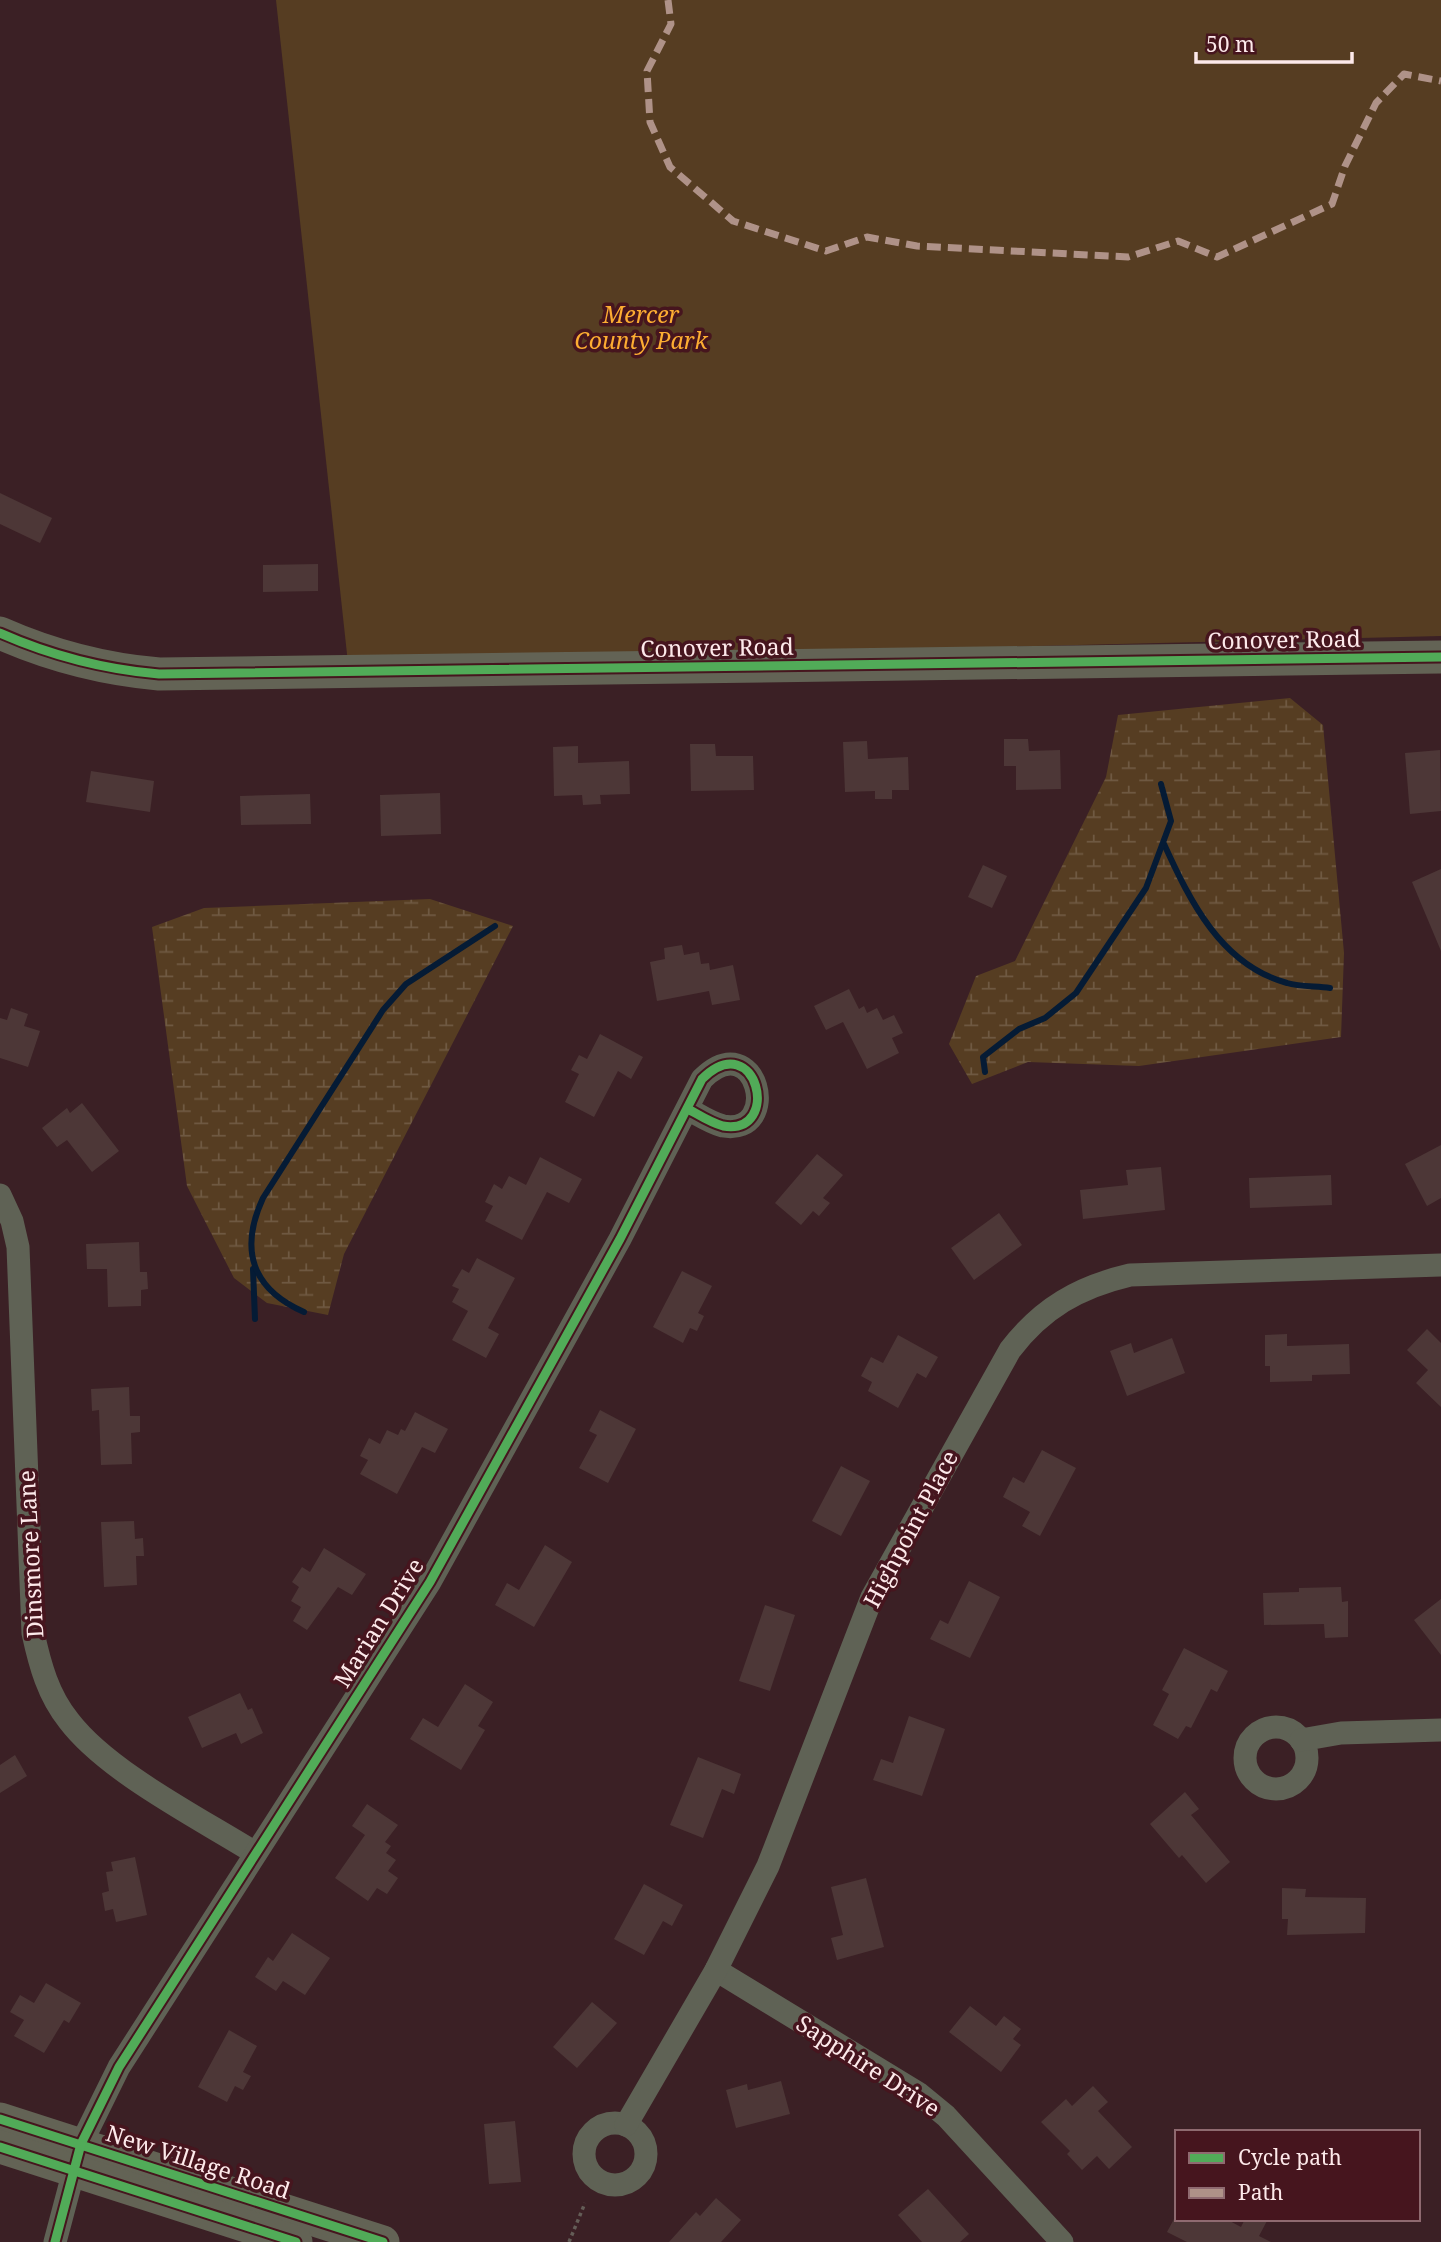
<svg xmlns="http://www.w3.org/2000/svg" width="1441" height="2242" viewBox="0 0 1441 2242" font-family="'Noto Serif',serif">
<defs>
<pattern id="wetland-marsh" width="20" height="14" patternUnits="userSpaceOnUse" patternTransform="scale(1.75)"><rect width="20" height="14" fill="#563d22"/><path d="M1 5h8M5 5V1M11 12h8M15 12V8" fill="none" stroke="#6f5942"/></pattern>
</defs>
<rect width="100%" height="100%" fill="#3b2025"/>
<g fill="url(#wetland-marsh)">
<polygon points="1290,698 1323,725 1344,953 1341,1037 1139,1066 1028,1062 972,1084 949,1044 976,976 1015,961 1106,777 1118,715"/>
<polygon points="430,899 513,926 344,1254 328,1315 267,1303 234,1278 187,1186 152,927 204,908"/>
</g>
<polygon fill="#563d22" points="276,0 1441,0 1441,636 348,663"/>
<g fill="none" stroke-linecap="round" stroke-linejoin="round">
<g stroke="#051b35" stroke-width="6">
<path d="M1164,844C1190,901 1221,965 1287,983C1300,987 1316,986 1330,988"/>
<polyline points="985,1072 983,1057 1019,1029 1045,1018 1076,993 1146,888 1171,821 1161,784"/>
<polyline points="253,1269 255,1319"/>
<path d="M304,1312C252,1289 239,1250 263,1198L383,1010L406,984L495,926"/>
</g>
</g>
<g fill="#4d3737">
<polygon points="0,493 52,518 40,543 0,524"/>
<polygon points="318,564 318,591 263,592 263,565"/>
<polygon points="1004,739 1028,739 1029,751 1060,750 1061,789 1016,790 1016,766 1004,766"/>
<polygon points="867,741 868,759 908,757 909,790 892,790 892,799 875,799 875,791 845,792 843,742"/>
<polygon points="690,744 715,744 716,756 753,756 754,790 691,791"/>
<polygon points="578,746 578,763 629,761 630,794 600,795 601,804 583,805 582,795 554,796 553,747"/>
<polygon points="1440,750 1441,811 1410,814 1405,753"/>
<polygon points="91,771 154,781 150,812 86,802"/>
<polygon points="440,793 441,834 381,836 380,795"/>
<polygon points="310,794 311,824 241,825 240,796"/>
<polygon points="983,865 1007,876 992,908 968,897"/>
<polygon points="1441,869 1441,951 1412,882"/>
<polygon points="682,945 684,955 699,952 701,964 709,963 710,970 733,965 740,1000 712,1005 709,991 657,1001 650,962 665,959 664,948"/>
<polygon points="849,989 859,1009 864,1006 867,1013 877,1008 883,1020 894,1015 903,1033 892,1038 899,1053 867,1069 843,1022 826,1030 814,1006"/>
<polygon points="11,1008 28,1014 24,1026 40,1031 28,1067 0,1058 0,1018 7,1020"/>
<polygon points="600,1034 643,1057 631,1079 618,1071 594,1117 565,1102 579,1074 571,1070 579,1055 587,1059"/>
<polygon points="82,1103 119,1151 92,1172 67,1140 57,1147 42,1128 67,1108 70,1113"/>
<polygon points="1441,1145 1441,1198 1427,1206 1405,1164"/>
<polygon points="817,1154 843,1175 823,1198 830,1203 819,1216 813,1211 801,1225 775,1203"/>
<polygon points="540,1157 582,1179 569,1203 547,1192 522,1240 485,1221 493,1206 485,1202 494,1184 502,1189 509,1176 526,1185"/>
<polygon points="1161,1167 1165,1210 1083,1219 1080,1190 1128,1185 1126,1170"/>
<polygon points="1331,1175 1332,1205 1250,1208 1249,1178"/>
<polygon points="999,1213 1022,1245 974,1280 951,1248"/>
<polygon points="139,1242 140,1272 147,1272 148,1289 141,1290 141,1306 108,1307 107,1269 87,1269 86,1244"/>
<polygon points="477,1258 515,1278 488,1328 499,1334 486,1358 452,1340 468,1311 452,1302 459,1289 452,1286 462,1269 469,1273"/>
<polygon points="682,1271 712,1286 698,1313 704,1316 697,1331 690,1328 683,1343 653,1327"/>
<polygon points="1427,1329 1441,1343 1441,1407 1416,1383 1428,1370 1407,1350"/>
<polygon points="1287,1334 1287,1346 1349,1344 1350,1374 1312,1375 1312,1381 1270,1382 1270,1366 1265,1366 1265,1335"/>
<polygon points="898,1335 938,1357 926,1378 917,1373 898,1408 868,1391 872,1382 861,1376 871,1357 883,1363"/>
<polygon points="1172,1338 1185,1373 1127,1396 1110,1351 1131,1343 1134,1353"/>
<polygon points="129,1387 130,1416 140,1416 140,1432 131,1433 132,1464 101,1465 99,1410 92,1411 91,1389"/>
<polygon points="600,1410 636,1429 608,1483 579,1468 597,1435 589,1431"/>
<polygon points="415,1412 448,1429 435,1453 422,1447 397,1494 360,1474 368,1460 360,1456 369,1438 380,1444 387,1430 398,1435 401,1429 405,1431"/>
<polygon points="1042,1450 1076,1468 1040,1536 1022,1526 1030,1512 1003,1497 1013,1477 1024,1483"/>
<polygon points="841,1466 870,1481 841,1536 812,1521"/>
<polygon points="134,1521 135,1539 143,1538 144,1556 136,1556 137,1585 104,1587 101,1522"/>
<polygon points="545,1545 572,1562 534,1627 495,1605 507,1583 519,1590"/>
<polygon points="324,1548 366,1574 352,1595 338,1587 307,1630 293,1621 301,1607 291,1601 299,1587 292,1582 302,1567 310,1572"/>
<polygon points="969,1581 1000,1597 970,1658 930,1639 940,1620 948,1624"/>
<polygon points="1341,1587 1342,1602 1348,1601 1348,1637 1325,1638 1324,1624 1264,1625 1263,1593 1299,1592 1299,1588"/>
<polygon points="1441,1599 1441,1655 1414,1620"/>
<polygon points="765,1605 795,1615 770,1691 739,1681"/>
<polygon points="1184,1648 1228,1671 1217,1692 1211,1689 1191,1728 1186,1726 1178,1739 1153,1725 1169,1694 1162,1690"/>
<polygon points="465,1684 493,1702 478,1726 485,1730 461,1770 410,1739 423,1718 438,1727"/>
<polygon points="240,1693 248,1710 252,1708 263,1733 241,1744 236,1733 202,1748 188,1717"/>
<polygon points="909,1716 945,1729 922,1796 873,1780 881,1759 893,1763"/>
<polygon points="15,1755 27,1776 0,1793 0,1765"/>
<polygon points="698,1757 741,1774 734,1794 722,1789 703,1838 670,1825"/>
<polygon points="1185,1792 1199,1809 1191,1815 1230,1862 1206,1883 1182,1855 1179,1858 1150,1824"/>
<polygon points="367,1804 398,1825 385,1842 391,1846 386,1853 396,1860 388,1871 398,1878 387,1894 377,1888 368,1901 335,1878 365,1835 352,1826"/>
<polygon points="135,1857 147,1915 116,1922 113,1909 105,1911 102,1893 109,1891 106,1872 113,1871 111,1862"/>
<polygon points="866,1878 884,1947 837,1960 831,1938 843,1935 831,1887"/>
<polygon points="644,1884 683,1905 672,1926 663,1921 644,1955 614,1939"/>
<polygon points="1282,1888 1306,1889 1305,1897 1366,1898 1365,1933 1287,1935 1288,1919 1282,1919"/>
<polygon points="292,1933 330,1958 305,1995 283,1981 276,1991 255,1977 268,1957 273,1961"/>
<polygon points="46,1983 81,2003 69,2023 64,2020 44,2053 14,2036 24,2020 10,2012 20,1995 34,2003"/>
<polygon points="592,2002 617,2023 577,2068 553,2047"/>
<polygon points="970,2006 996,2026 1004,2016 1021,2029 1013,2039 1021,2045 1001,2072 949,2032"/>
<polygon points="229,2030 257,2046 243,2072 251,2076 243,2090 235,2086 227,2102 198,2087"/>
<polygon points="781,2081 790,2114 736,2128 726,2090 747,2084 748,2090"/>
<polygon points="1093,2086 1108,2102 1098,2111 1132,2147 1109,2169 1097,2156 1082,2170 1067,2154 1070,2151 1041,2122 1066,2099 1072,2106"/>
<polygon points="515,2121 521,2182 489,2184 484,2124"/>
<polygon points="928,2189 969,2234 960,2242 922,2242 898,2215"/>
<polygon points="716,2198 741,2220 721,2242 669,2242 696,2212 700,2216"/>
<polygon points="1174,2219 1226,2219 1241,2227 1245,2219 1268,2219 1259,2236 1271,2242 1187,2242 1167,2232"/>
</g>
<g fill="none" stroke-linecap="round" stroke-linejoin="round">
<polyline stroke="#645d57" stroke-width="3.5" stroke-dasharray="3.5 3.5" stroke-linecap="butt" points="569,2242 585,2203"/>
<g stroke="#5f6255" stroke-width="23">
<path d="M0,1195L12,1221L18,1247L33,1633C40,1665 48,1695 69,1721C108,1772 199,1818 255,1853"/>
<circle cx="1276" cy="1758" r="31"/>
<polyline points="1301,1740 1341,1733 1441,1730"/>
<polyline points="716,1970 918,2093 946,2116 1062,2242"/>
<circle cx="615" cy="2154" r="31"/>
<path d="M626,2125L716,1970L768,1866L872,1597L1010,1350C1042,1308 1079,1287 1130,1275L1441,1265"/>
<path d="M55,2242L81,2144L119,2067L430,1582L620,1239L702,1079C757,1025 783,1136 723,1126C711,1123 699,1115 688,1109"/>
</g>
<g stroke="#636355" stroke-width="33">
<path d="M0,633C52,656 102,669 159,674L1441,657"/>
<polyline points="0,2119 383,2242"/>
<polyline points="0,2147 296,2242"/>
</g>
<polyline stroke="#af9288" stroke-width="7" stroke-dasharray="14 7" stroke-linecap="butt" points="668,0 671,24 647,71 650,122 670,167 733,221 826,251 867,237 917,246 1128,257 1178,241 1217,257 1332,204 1345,166 1376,103 1404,74 1441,81"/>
<g stroke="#46151e" stroke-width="13">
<g id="cycleway">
<path d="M0,633C52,656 102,669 159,674L1441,657"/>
<polyline points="0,2119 383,2242"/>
<polyline points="0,2147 296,2242"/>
<path d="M55,2242L81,2144L119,2067L430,1582L620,1239L702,1079C757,1025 783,1136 723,1126C711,1123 699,1115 688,1109"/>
</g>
</g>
<use href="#cycleway" stroke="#51ab58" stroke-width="9"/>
</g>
<g text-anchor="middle" stroke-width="7" stroke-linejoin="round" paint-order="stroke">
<g font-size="23" font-style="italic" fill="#fdad32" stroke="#46151e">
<text x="641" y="323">Mercer<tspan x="641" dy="26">County Park</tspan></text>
</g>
<g font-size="23" fill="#fde9ea" stroke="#46151e">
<text transform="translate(1284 640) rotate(-1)" y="8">Conover Road</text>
<text transform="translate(717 648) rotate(-1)" y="8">Conover Road</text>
<text transform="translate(911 1529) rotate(-62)" y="8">Highpoint Place</text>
<text transform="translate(31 1554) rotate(-93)" y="8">Dinsmore Lane</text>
<text transform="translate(379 1623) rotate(-58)" y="8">Marian Drive</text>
<text transform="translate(868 2066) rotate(33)" y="8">Sapphire Drive</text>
<text transform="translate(198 2162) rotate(18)" y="8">New Village Road</text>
</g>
</g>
<rect x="1175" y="2130" width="245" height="91" fill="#46151e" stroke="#8f6a70" stroke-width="2"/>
<rect x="1189" y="2153" width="35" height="10" fill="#51ab58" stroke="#8f6a70" stroke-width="2"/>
<text x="1238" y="2165" font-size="21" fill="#fde9ea">Cycle path</text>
<rect x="1189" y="2188" width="35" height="10" fill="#af9288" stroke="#8f6a70" stroke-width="2"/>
<text x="1238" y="2200" font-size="21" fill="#fde9ea">Path</text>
<path d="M1196 52v10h156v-10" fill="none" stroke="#fde9ea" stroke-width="3.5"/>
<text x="1206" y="52" font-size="21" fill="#fde9ea" stroke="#46151e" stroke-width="5" paint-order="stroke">50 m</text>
</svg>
